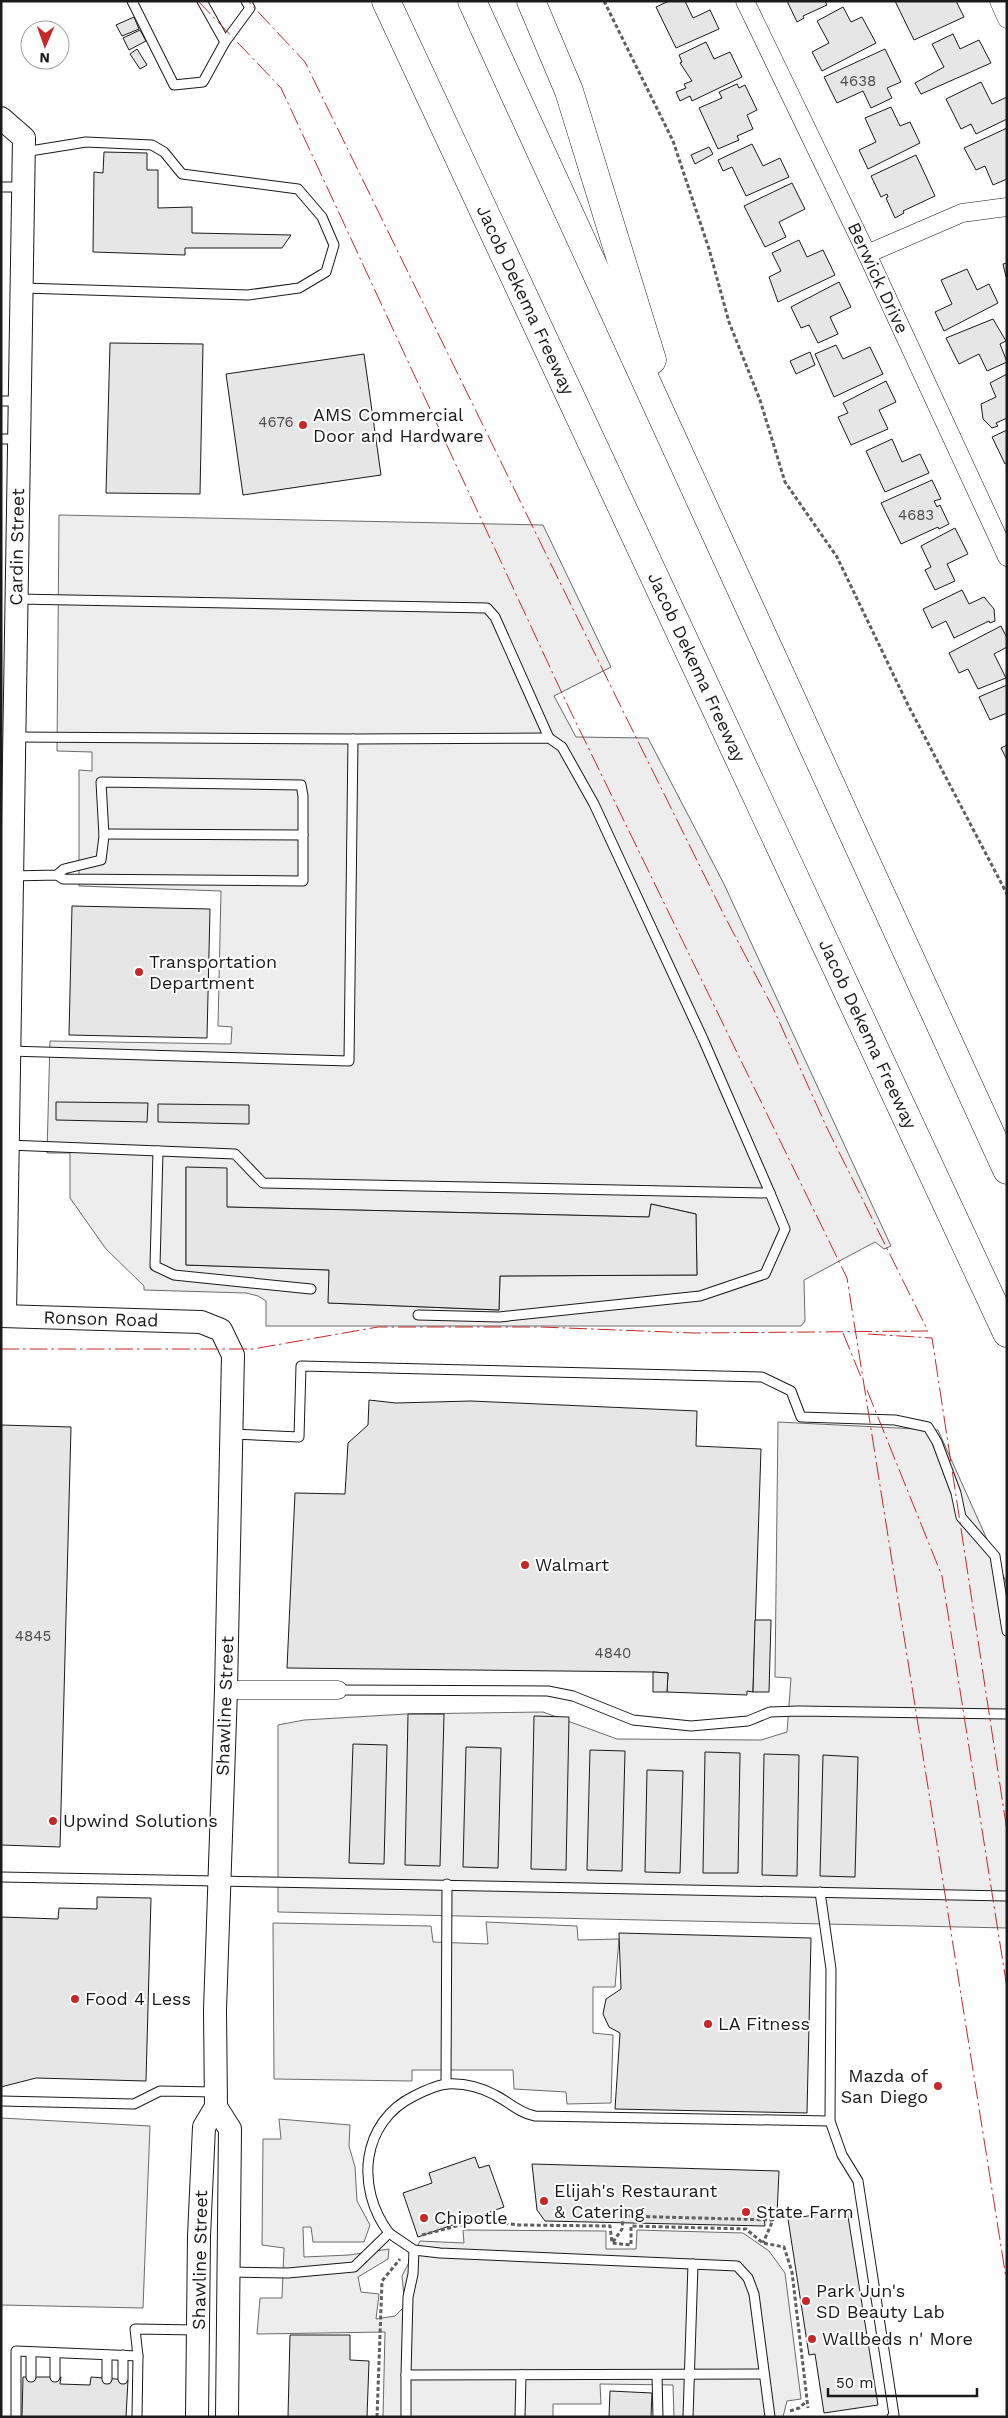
<svg xmlns="http://www.w3.org/2000/svg" width="1008" height="2418" viewBox="0 0 1008 2418" font-family="'Work Sans',sans-serif">
<rect width="100%" height="100%" fill="#fff"/>
<g fill="#ededed" stroke="#6a6a6a" fill-rule="evenodd">
<path d="M59,515L543,525L611,667L554,696L576,737L648,738L724,884L891,1246L884,1249L875,1242L804,1280L805,1321L801,1326H266V1301L258,1296L246,1293L144,1290V1286L106,1249L70,1198V1153H47L50,1041L231,1044L232,1027L218,1026L221,891L79,886V770L92,771V752L57,751ZM186,1167L227,1207L649,1217L651,1204L696,1214L697,1275L500,1276L499,1310L329,1303V1270L186,1265Z"/>
<polygon points="778,1422 938,1430 1007,1584 1007,1928 278,1912 278,1725 304,1720 406,1714 543,1712 617,1739 761,1740 787,1732 791,1678 775,1677"/>
<polygon points="486,1922 577,1926 578,1940 619,1939 615,1987 593,1987 593,2033 613,2035 611,2103 567,2104 566,2092 514,2089 513,2070 412,2070 412,2081 274,2079 273,1923 431,1926 433,1942 488,1944"/>
<polygon points="1,2118 150,2126 143,2308 1,2305"/>
<polygon points="279,2119 350,2125 349,2146 355,2167 357,2201 370,2225 364,2242 313,2242 311,2227 303,2227 304,2257 349,2255 389,2249 388,2259 358,2277 361,2292 379,2294 376,2319 395,2316 405,2306 402,2276 420,2241 464,2243 463,2230 606,2231 606,2249 636,2249 637,2230 743,2233 769,2251 785,2273 801,2399 787,2401 783,2417 674,2417 673,2385 600,2384 601,2404 553,2404 553,2417 383,2417 385,2332 257,2334 260,2298 282,2298 284,2248 262,2245 263,2139 281,2139"/>
</g>
<g fill="#e6e6e6" stroke="#1a1a1a">
<polygon points="669,1 685,1 693,18 710,10 719,29 676,48 656,7"/>
<polygon points="787,1 825,1 827,5 803,16 804,18 797,22"/>
<polygon points="895,1 956,1 964,17 914,40"/>
<polygon points="843,7 851,22 862,17 876,43 822,71 812,52 829,43 817,21"/>
<polygon points="134,17 139,29 122,36 116,25"/>
<polygon points="140,30 146,41 129,50 123,38"/>
<polygon points="953,34 960,49 979,40 991,63 921,94 915,83 944,67 932,44"/>
<polygon points="706,42 714,59 730,52 742,77 692,101 690,96 680,101 676,92 686,88 684,84 692,81 680,63 682,62 679,55"/>
<polygon points="137,49 147,65 140,69 130,54"/>
<polygon points="885,49 901,82 887,88 892,98 871,108 863,91 837,103 824,77"/>
<polygon points="981,82 992,104 1007,97 1007,119 976,134 971,124 961,129 946,99"/>
<polygon points="737,84 739,88 745,85 757,110 747,115 753,129 737,136 739,140 718,149 699,108 722,98 719,92"/>
<polygon points="891,107 900,126 910,122 920,143 868,169 859,150 876,142 865,118"/>
<polygon points="1007,128 1007,179 993,185 985,166 976,170 964,148"/>
<polygon points="752,144 763,166 780,158 789,177 746,196 732,167 723,171 718,160"/>
<polygon points="709,147 713,154 695,164 691,155"/>
<polygon points="104,152 147,153 147,170 158,170 158,208 192,207 192,233 291,235 282,248 185,248 185,255 93,252 94,172 103,173"/>
<polygon points="916,155 935,196 903,211 904,213 895,218 886,198 888,197 887,194 881,197 871,176"/>
<polygon points="792,183 805,209 779,222 786,237 765,247 744,206"/>
<polygon points="799,240 807,257 823,250 835,275 778,302 769,277 781,271 772,253"/>
<polygon points="1007,263 1007,277 1006,277 1003,264"/>
<polygon points="967,269 977,290 989,284 998,303 944,331 935,312 952,304 941,280"/>
<polygon points="839,282 851,307 830,317 838,334 818,343 809,325 801,328 791,307"/>
<polygon points="993,319 1006,341 1000,344 1007,362 987,371 979,354 959,364 946,338"/>
<polygon points="110,343 203,344 200,494 106,493"/>
<polygon points="836,345 843,359 870,347 883,374 834,397 815,354"/>
<polygon points="810,352 815,365 796,374 790,361"/>
<polygon points="364,354 381,475 243,495 226,374"/>
<polygon points="1007,374 1007,418 996,423 998,426 992,428 983,419 981,404 996,397 990,383"/>
<polygon points="886,381 896,402 879,410 888,429 851,445 838,417 848,413 843,403"/>
<polygon points="1007,430 1007,463 1005,464 992,437"/>
<polygon points="892,439 902,462 920,454 929,473 885,492 866,451"/>
<polygon points="932,480 941,499 934,501 937,507 940,505 949,524 939,529 938,527 901,544 881,503"/>
<polygon points="955,528 968,554 947,564 955,581 935,590 925,570 931,567 921,546"/>
<polygon points="962,590 969,604 984,597 994,609 995,621 990,623 989,621 954,638 946,621 932,628 923,609"/>
<polygon points="1001,626 1007,638 1007,647 994,654 1006,678 978,689 968,669 959,673 949,653"/>
<polygon points="1007,685 1007,713 990,720 979,697"/>
<polygon points="1007,745 1007,760 1001,748"/>
<polygon points="72,906 210,909 207,1038 69,1035"/>
<polygon points="56,1102 148,1103 147,1122 56,1120"/>
<polygon points="158,1104 249,1105 249,1124 158,1122"/>
<polygon points="186,1167 227,1168 227,1207 649,1217 651,1204 696,1214 697,1275 500,1276 499,1310 328,1303 329,1270 186,1265"/>
<polygon points="369,1400 396,1403 471,1401 697,1411 696,1446 761,1449 753,1692 747,1691 747,1695 667,1692 668,1673 653,1672 287,1668 295,1493 345,1494 348,1443 368,1425"/>
<polygon points="1,1425 71,1427 60,1847 1,1845"/>
<polygon points="755,1620 771,1620 769,1692 753,1692"/>
<polygon points="653,1672 668,1673 667,1692 653,1692"/>
<polygon points="408,1714 444,1714 440,1866 405,1865"/>
<polygon points="534,1716 569,1717 566,1870 531,1869"/>
<polygon points="353,1744 387,1745 384,1864 349,1863"/>
<polygon points="466,1747 501,1748 498,1868 463,1867"/>
<polygon points="590,1750 625,1751 622,1871 587,1870"/>
<polygon points="705,1752 740,1753 738,1873 703,1873"/>
<polygon points="764,1754 799,1755 797,1876 762,1875"/>
<polygon points="823,1755 858,1757 855,1877 820,1876"/>
<polygon points="647,1770 683,1771 680,1873 645,1872"/>
<polygon points="97,1897 151,1898 146,2081 36,2078 1,2087 1,1917 58,1919 59,1908 97,1909"/>
<polygon points="619,1933 811,1938 807,2113 615,2109 620,2033 609,2027 603,2014 606,1999 621,1989"/>
<polygon points="475,2157 479,2168 489,2165 504,2207 418,2237 403,2193 432,2183 429,2173"/>
<polygon points="532,2164 779,2171 777,2215 764,2215 765,2226 545,2221 537,2210"/>
<polygon points="847,2210 878,2405 824,2413 815,2354 809,2355 788,2219"/>
<polygon points="290,2335 350,2335 350,2360 369,2361 367,2417 288,2417"/>
<polygon points="23,2377 61,2377 60,2384 90,2385 91,2377 128,2380 126,2417 22,2417"/>
<polygon points="610,2391 652,2393 651,2417 609,2417"/>
</g>
<g fill="none" stroke-linecap="round" stroke-linejoin="round">
<g stroke="#1a1a1a" stroke-width="11">
<g id="service">
<polyline points="132,1 174,85 203,82 225,42 202,1"/>
<polyline points="225,42 250,8 246,1"/>
<polyline points="1,187 23,187"/>
<polyline points="23,288 248,295 299,288 326,272 334,245 322,217 298,189 182,174 164,152 152,145 86,142 24,152"/>
<polyline points="1,401 20,401"/>
<polyline points="1,439 18,439"/>
<polyline points="17,599 487,608 495,617 549,738"/>
<polyline points="353,739 549,738 562,747 594,804 703,1039 770,1193"/>
<polyline points="104,834 303,835"/>
<polyline points="12,876 57,875 63,879 303,881 303,796 301,785 101,782 104,836 101,860 64,869 57,875"/>
<polyline points="9,1051 349,1061 353,739 15,737"/>
<polyline points="8,1145 235,1154 263,1183 770,1193 785,1229 765,1274 700,1296 499,1317 418,1315"/>
<polyline points="158,1151 155,1266 174,1275 311,1289"/>
<polyline points="232,1434 299,1437 301,1366 762,1377 791,1391 801,1417 895,1420 928,1427 937,1442 956,1493 961,1517 995,1556 1007,1631"/>
<polyline points="338,1690 548,1691 573,1696 633,1720 691,1726 748,1721 770,1712 798,1711 1007,1714"/>
<polyline points="1,1877 1007,1896"/>
<polyline points="820,1892 831,1969 830,2121 842,2155 858,2181 894,2415 892,2417"/>
<polyline points="446,2084 447,1884"/>
<polyline points="1,2101 134,2104 160,2091 215,2092"/>
<polyline points="389,2233 414,2250 440,2253 737,2266 748,2278 754,2294 770,2417"/>
<polyline points="414,2250 413,2274 408,2297 406,2375 764,2374"/>
<path d="M229,2272L288,2273L354,2267L389,2233C355,2188 361,2122 414,2096C424,2091 436,2085 447,2084C463,2083 480,2087 495,2095C509,2102 519,2113 535,2116L830,2121"/>
<polyline points="55,2353 55,2377"/>
<polyline points="107,2355 107,2379"/>
<polyline points="657,2375 658,2417"/>
<polyline points="31,2377 31,2352"/>
<polyline points="123,2379 123,2355"/>
<polyline points="16,2417 16,2351 138,2356 135,2329 198,2330"/>
<polyline points="137,2417 138,2356"/>
<polyline points="406,2417 406,2375"/>
<polyline points="520,2417 521,2375"/>
<polyline points="688,2417 693,2264"/>
</g>
</g>
<g stroke="#1a1a1a" stroke-width="19">
<g id="minor">
<polyline points="745,1 867,254 1007,557"/>
<polyline points="999,1 1007,19"/>
<polyline points="867,254 962,213 1007,207"/>
<polyline points="226,1690 338,1690"/>
</g>
</g>
<g stroke="#1a1a1a" stroke-width="24">
<g id="tertiary">
<polyline points="1,118 24,138 5,1316"/>
<path id="s1" d="M1,1316L201,1322L221,1330L233,1355L226,1690L215,2010L216,2107L204,2127L199,2236L197,2417"/>
<polyline points="216,2107 230,2129 227,2417"/>
</g>
</g>
<g stroke="#1a1a1a" stroke-width="29">
<g id="motorway">
<path id="s2" d="M386,1L1007,1333"/>
<polyline points="472,1 1007,1170"/>
<polyline points="531,1 569,91 652,360"/>
</g>
</g>
<g stroke="#5f5f5f" stroke-width="3" stroke-dasharray="4 2.5" stroke-linecap="butt">
<polyline points="604,1 673,141 709,249 729,322 760,400 785,482 837,557 907,703 1007,894"/>
<polyline points="422,2235 480,2220 519,2225 610,2226 612,2243 631,2245 631,2226 746,2229 763,2243 784,2247 792,2272 808,2408"/>
<polyline points="613,2242 622,2229 623,2216 773,2220 763,2243"/>
<polyline points="790,2411 799,2408 807,2401"/>
<polyline points="377,2417 382,2281 400,2259"/>
</g>
<use href="#service" stroke="#fff" stroke-width="9"/>
<use href="#minor" stroke="#fff" stroke-width="18"/>
<use href="#tertiary" stroke="#fff" stroke-width="22"/>
<use href="#motorway" stroke="#fff" stroke-width="28"/>
<g stroke="#c62828" stroke-width="1" stroke-dasharray="18 4 2.5 4" stroke-linecap="butt">
<polyline points="198,1 281,88 567,704 847,1278 1007,2284"/>
<polyline points="843,1333 861,1377"/>
<polyline points="868,1334 932,1338 1007,1831"/>
<polyline points="1,1349 253,1349 378,1327 541,1327 694,1333 928,1331 827,1128 773,1008 725,917 621,707 305,62 248,1"/>
<polyline points="867,1390 942,1576 1007,1988"/>
</g>
</g>
<g fill="#c62828" stroke="#fff" stroke-width="2">
<circle cx="303" cy="425" r="5"/>
<circle cx="139" cy="972" r="5"/>
<circle cx="525" cy="1565" r="5"/>
<circle cx="53" cy="1821" r="5"/>
<circle cx="75" cy="1999" r="5"/>
<circle cx="708" cy="2024" r="5"/>
<circle cx="938" cy="2086" r="5"/>
<circle cx="544" cy="2201" r="5"/>
<circle cx="746" cy="2212" r="5"/>
<circle cx="424" cy="2218" r="5"/>
<circle cx="806" cy="2301" r="5"/>
<circle cx="812" cy="2339" r="5"/>
</g>
<g text-anchor="middle" stroke-width="4" stroke-linejoin="round" paint-order="stroke">
<g font-size="15" fill="#4d4d4d">
<text x="858" y="86">4638</text>
<text x="276" y="427">4676</text>
<text x="916" y="520">4683</text>
<text x="33" y="1641">4845</text>
<text x="613" y="1658">4840</text>
</g>
<g font-size="18" fill="#1a1a1a" stroke="#fff">
<text transform="translate(878 278) rotate(65)" y="6">Berwick Drive</text>
<text dy="6" stroke="none"><textPath href="#s2" startOffset="330">Jacob Dekema Freeway</textPath></text>
<text transform="translate(17 547) rotate(-89)" y="6">Cardin Street</text>
<text dy="6" stroke="none"><textPath href="#s2" startOffset="735">Jacob Dekema Freeway</textPath></text>
<text dy="6" stroke="none"><textPath href="#s2" startOffset="1140">Jacob Dekema Freeway</textPath></text>
<text dy="6" stroke="none"><textPath href="#s1" startOffset="100">Ronson Road</textPath></text>
<text transform="translate(225 1706) rotate(-88)" y="6">Shawline Street</text>
<text transform="translate(200 2260) rotate(-89)" y="6">Shawline Street</text>
</g>
<g font-size="18" fill="#1a1a1a" stroke="#fff" text-anchor="start">
<text x="313" y="421">AMS Commercial<tspan x="313" dy="21">Door and Hardware</tspan></text>
<text x="149" y="968">Transportation<tspan x="149" dy="21">Department</tspan></text>
<text x="535" y="1571">Walmart</text>
<text x="63" y="1827">Upwind Solutions</text>
<text x="85" y="2005">Food 4 Less</text>
<text x="718" y="2030">LA Fitness</text>
<text x="928" y="2082" text-anchor="end">Mazda of<tspan x="928" dy="21">San Diego</tspan></text>
<text x="554" y="2197">Elijah's Restaurant<tspan x="554" dy="21">&amp; Catering</tspan></text>
<text x="756" y="2218">State Farm</text>
<text x="434" y="2224">Chipotle</text>
<text x="816" y="2297">Park Jun's<tspan x="816" dy="21">SD Beauty Lab</tspan></text>
<text x="822" y="2345">Wallbeds n' More</text>
</g>
</g>
<rect width="1008" height="2418" fill="none" stroke="#1a1a1a" stroke-width="5"/>
<g transform="translate(45 45) rotate(182)"><circle r="24" fill="#ffffff" stroke="#a3a3a3"/>
<path d="M0-4L9 19L0 12L-9 19Z" fill="#c62828"/>
<text y="-8" font-size="14" font-weight="bold" text-anchor="middle" fill="#1a1a1a">N</text>
</g>
<path d="M828 2388v8h149v-8" fill="none" stroke="#1a1a1a" stroke-width="2.5"/>
<text x="836" y="2388" font-size="15" fill="#1a1a1a" stroke="#ffffff" stroke-width="4" paint-order="stroke">50 m</text>
</svg>
